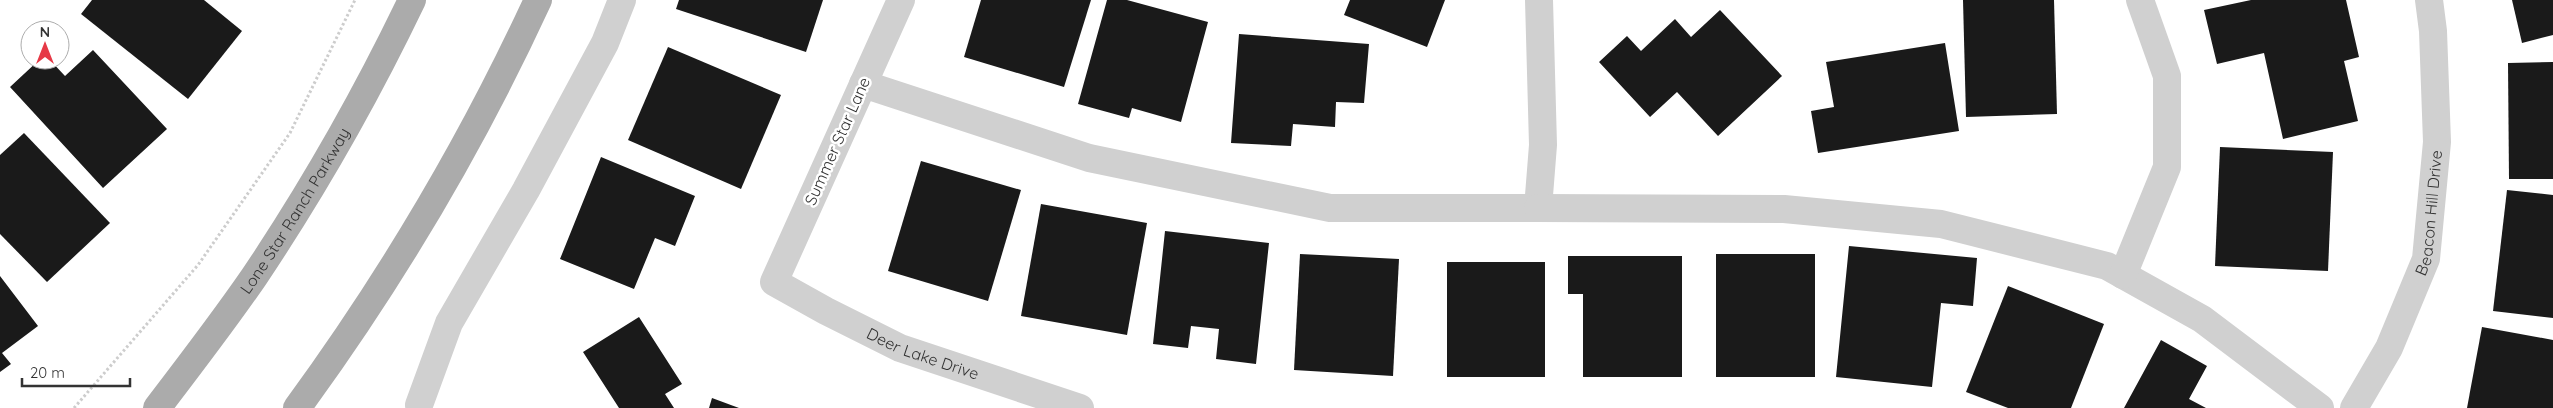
<svg xmlns="http://www.w3.org/2000/svg" width="2553" height="408" viewBox="0 0 2553 408" font-family="Quicksand,sans-serif">
<rect width="100%" height="100%" fill="#fff"/>
<g fill="#1a1a1a">
<polygon points="92,0 204,0 242,31 188,99 81,14"/>
<polygon points="679,0 823,0 806,52 676,9"/>
<polygon points="981,0 1091,0 1064,87 964,57"/>
<polygon points="1107,0 1127,0 1208,22 1181,122 1132,108 1129,118 1078,104"/>
<polygon points="1350,0 1445,0 1427,47 1344,15"/>
<polygon points="1963,0 2054,0 2057,114 1966,117"/>
<polygon points="2251,0 2346,0 2359,57 2344,61 2358,121 2283,139 2264,53 2217,64 2204,10"/>
<polygon points="2512,0 2553,0 2553,35 2522,43"/>
<polygon points="1720,10 1782,76 1718,136 1677,92 1650,117 1599,62 1627,36 1641,51 1675,19 1691,37"/>
<polygon points="1239,34 1369,44 1364,103 1336,102 1335,127 1293,124 1291,146 1231,143"/>
<polygon points="1945,43 1959,131 1818,153 1811,111 1834,107 1826,62"/>
<polygon points="668,47 781,95 741,189 628,140"/>
<polygon points="93,50 167,129 103,188 10,87 39,60 50,60 65,76"/>
<polygon points="2553,62 2553,179 2509,179 2508,63"/>
<polygon points="24,133 110,223 47,282 0,234 0,155"/>
<polygon points="2220,147 2333,152 2328,271 2215,266"/>
<polygon points="601,157 695,196 675,246 655,238 634,289 560,259"/>
<polygon points="921,161 1021,190 988,301 888,271"/>
<polygon points="2507,190 2553,195 2553,318 2493,311"/>
<polygon points="1041,204 1147,223 1127,335 1021,316"/>
<polygon points="1165,231 1269,243 1256,364 1216,359 1219,329 1191,326 1188,348 1153,344"/>
<polygon points="1849,246 1977,258 1973,306 1941,303 1932,387 1836,377"/>
<polygon points="1300,254 1399,259 1393,376 1294,370"/>
<rect x="1716" y="254" width="99" height="123"/>
<polygon points="1568,256 1682,256 1682,377 1583,377 1583,294 1568,294"/>
<rect x="1447" y="262" width="98" height="115"/>
<polygon points="0,276 38,326 2,353 11,364 0,372"/>
<polygon points="2008,286 2104,324 2071,408 2008,408 1966,392"/>
<polygon points="639,317 682,384 665,394 674,408 619,408 583,352"/>
<polygon points="2482,327 2553,340 2553,408 2467,408"/>
<polygon points="2161,340 2207,366 2189,399 2206,408 2124,408"/>
<polygon points="712,398 739,408 709,408"/>
</g>
<g fill="none" stroke-linecap="round" stroke-linejoin="round">
<polyline stroke="#cdcdcd" stroke-width="3" stroke-dasharray="2.5 2.5" stroke-linecap="butt" points="74,408 198,265 290,133 355,0"/>
<g stroke="#d0d0d0" stroke-width="28">
<path id="s1" d="M901,0L774,282L826,311L900,348L1080,408"/>
<polyline points="863,84 1089,158 1330,208 1538,208 1543,145 1539,0"/>
<polyline points="1538,208 1784,209 1941,224 2107,266 2202,319 2320,408"/>
<polyline points="2123,275 2167,167 2167,76 2140,0"/>
<polyline points="419,405 449,323 526,190 605,43 622,0"/>
<path id="s2" d="M2354,408L2389,348L2426,259L2437,142L2433,31L2429,0"/>
</g>
<g stroke="#ababab" stroke-width="28">
<path id="s3" d="M157,408C190,365 223,322 254,277C313,189 366,96 412,0"/>
<path d="M297,408C390,281 472,143 538,0"/>
</g>
</g>
<g text-anchor="middle" stroke-width="5" stroke-linejoin="round" paint-order="stroke">
<g font-size="16" fill="#333" stroke="#fff">
<text transform="translate(837 141) rotate(-66)" y="6">Summer Star Lane</text>
<text dy="6" stroke="none"><textPath href="#s3" startOffset="241">Lone Star Ranch Parkway</textPath></text>
<text dy="6" stroke="none"><textPath href="#s2" startOffset="212">Beacon Hill Drive</textPath></text>
<text dy="6" stroke="none"><textPath href="#s1" startOffset="475">Deer Lake Drive</textPath></text>
</g>
</g>
<g transform="translate(45 45)"><circle r="24" fill="#ffffff" stroke="#adadad"/>
<path d="M0-4L9 19L0 12L-9 19Z" fill="#e63946"/>
<text y="-8" font-size="14" font-weight="bold" text-anchor="middle" fill="#333333">N</text>
</g>
<path d="M22 378v8h108v-8" fill="none" stroke="#333333" stroke-width="2.5"/>
<text x="30" y="378" font-size="15" fill="#333333" stroke="#ffffff" stroke-width="4" paint-order="stroke">20 m</text>
</svg>
